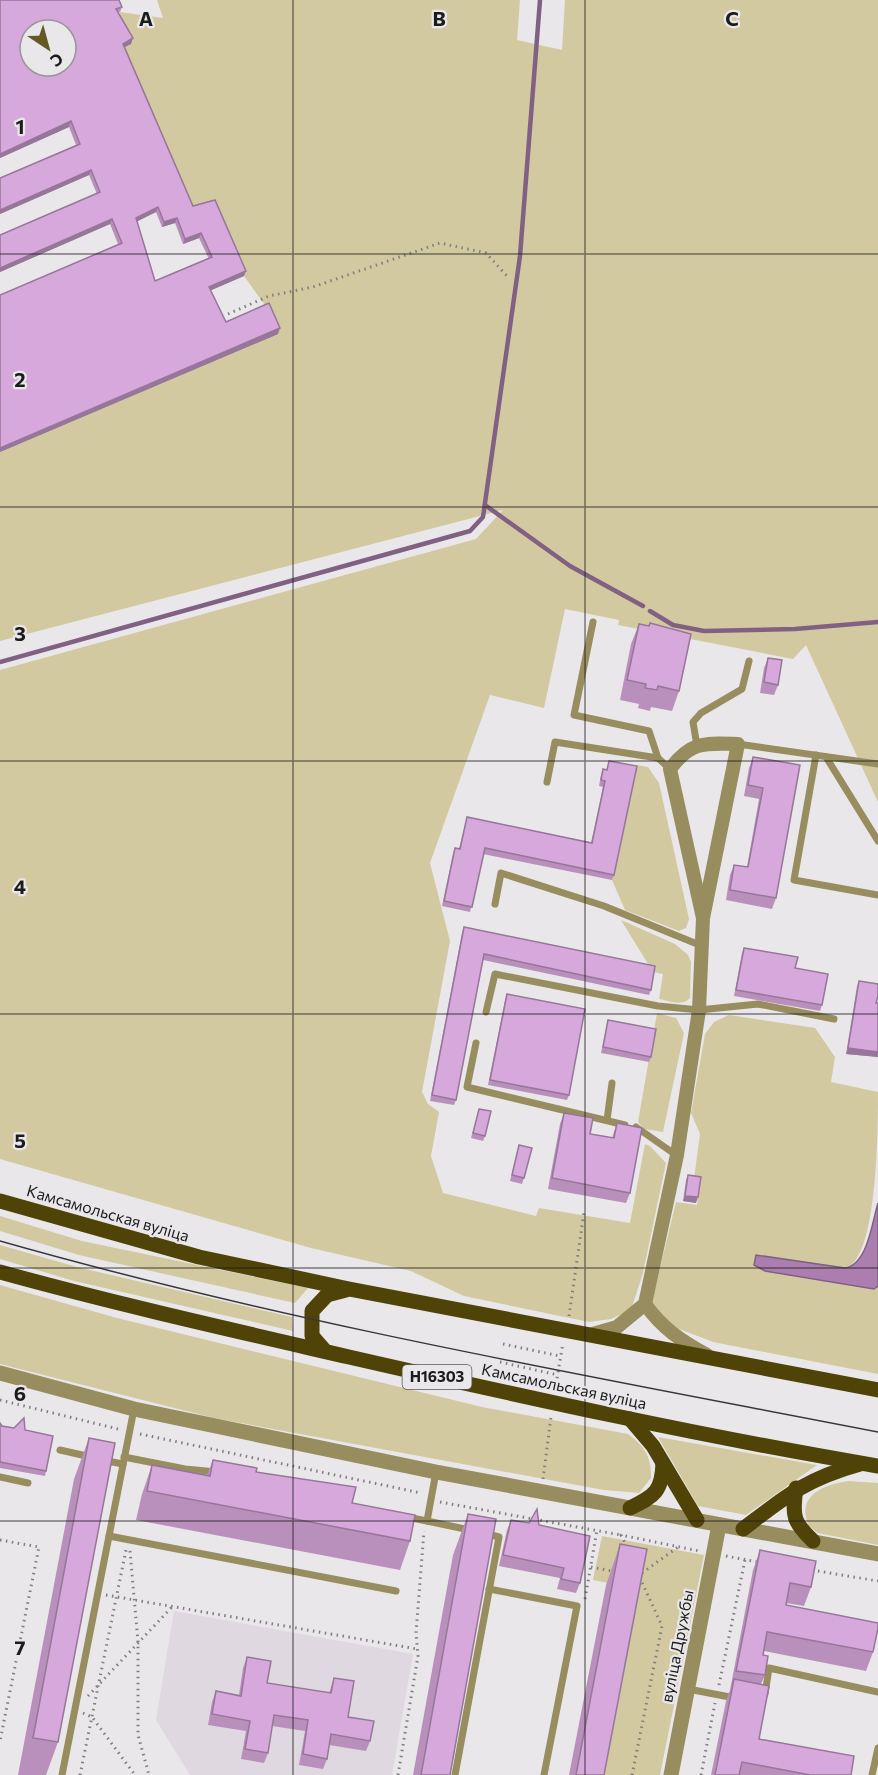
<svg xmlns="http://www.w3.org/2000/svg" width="878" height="1775" viewBox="0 0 878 1775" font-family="Commissioner,sans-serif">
<rect width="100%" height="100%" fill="#e9e7e9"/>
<polygon fill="#e0d8e0" points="174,1611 413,1654 392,1775 190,1775 156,1720"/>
<g fill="#d3c9a0">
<polygon points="157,0 520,0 517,40 562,50 565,0 878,0 878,802 806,645 793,659 618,625 619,620 565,609 544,708 490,695 430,863 450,941 422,1092 428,1104 439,1112 431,1156 443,1193 536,1216 539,1208 630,1223 645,1144 650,1146 666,1163 643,1273 631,1310 611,1319 589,1322 464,1296 411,1271 311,1248 0,1159 0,670 476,539 503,510 0,641 0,452 267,308 244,276 214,206 191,211 121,49 120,12 163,18"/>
<polygon points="636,765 648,767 659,783 689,919 686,928 679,931 625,910 612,880"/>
<path d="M621,920L675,944L688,955L691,962L690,998C682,1007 670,1001 659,999L663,974L653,972Z"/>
<polygon points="657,1013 676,1018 684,1033 663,1132 644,1129 638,1122"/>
<path d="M729,1015L815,1028L835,1057L831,1082L878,1092C878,1125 878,1261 845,1268L865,1287L874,1289L878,1286V1374L713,1342L669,1325L651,1305L676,1202L697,1205L700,1180L694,1179L700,1134L691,1113L705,1034L714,1022Z"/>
<polygon points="0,1216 82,1241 308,1288 295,1303 79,1255 0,1231"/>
<polygon points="0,1245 77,1267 292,1317 293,1331 74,1281 0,1259"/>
<path d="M0,1285L117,1318L482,1407L628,1434C644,1446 652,1457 651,1478L639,1493L604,1490L214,1418L0,1364Z"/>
<polygon points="658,1437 817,1465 746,1515 698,1506"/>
<path d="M848,1481L878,1483V1545L818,1533L809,1526C795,1495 824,1485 848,1481Z"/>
<polygon points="602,1536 704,1555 660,1775 599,1775 635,1588 593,1580"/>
</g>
<path fill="#ab7eaf" stroke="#806183" stroke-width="1.5" d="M878,1203V1286L874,1289L765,1271L754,1265L756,1255L845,1268C868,1264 872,1222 878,1203Z"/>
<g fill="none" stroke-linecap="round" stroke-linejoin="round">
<g stroke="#806183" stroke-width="4.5">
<polyline points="485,505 570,566 643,606"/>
<polyline points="650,611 673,625 704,631 795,629 878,622"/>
<polyline points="0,662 470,531 483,517 520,256 540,0"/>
</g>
<g stroke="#807f80" stroke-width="3" stroke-dasharray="1.5 4.5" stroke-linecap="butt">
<polyline points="228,314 269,296 313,287 440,243 486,253 507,276"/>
<polyline points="569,1316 584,1212"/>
<polyline points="503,1344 560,1356"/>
<polyline points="500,1362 558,1375"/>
<polyline points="555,1390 563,1343"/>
<polyline points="0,1400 122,1430"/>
<polyline points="140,1434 421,1493"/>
<polyline points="543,1479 551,1417"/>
<polyline points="440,1502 621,1535"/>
<polyline points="0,1540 39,1547 0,1741"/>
<polyline points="627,1547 621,1535 699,1551"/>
<polyline points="130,1551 138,1642 138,1735 149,1775"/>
<polyline points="726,1556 758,1562"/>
<polyline points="591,1567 612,1571"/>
<polyline points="812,1570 878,1581"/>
<polyline points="642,1573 678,1547"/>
<polyline points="106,1595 417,1649"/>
<polyline points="585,1599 597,1530"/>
<polyline points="719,1685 745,1560"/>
<polyline points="88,1696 172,1607"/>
<polyline points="83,1713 92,1717 135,1775"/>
<polyline points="80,1775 126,1550"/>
<polyline points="398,1775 418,1656 416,1633 424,1531"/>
<polyline points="632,1775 662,1626 640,1578"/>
<polyline points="701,1775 715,1703"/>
</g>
<g stroke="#988d5e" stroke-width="7">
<polyline points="593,622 574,715 649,731 658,758"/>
<polyline points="738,744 878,764"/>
<polyline points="697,746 693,722 701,713 742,689 749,661"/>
<polyline points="816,755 794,880 878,895"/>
<polyline points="826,757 878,841"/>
<polyline points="547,782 555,742 658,758 670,769"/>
<polyline points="495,904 501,873 604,906 702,946"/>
<polyline points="486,1012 495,974 658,1006 699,1010 758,1004 834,1019"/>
<polyline points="476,1043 467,1087 625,1125"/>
<polyline points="607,1120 612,1083"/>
<polyline points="636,1127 676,1155"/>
<polyline points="60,1450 91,1457"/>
<polyline points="124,1457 185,1469 216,1472"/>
<polyline points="102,1460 123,1464"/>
<polyline points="436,1472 427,1521 470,1530"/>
<polyline points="0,1477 28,1483"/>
<polyline points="407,1517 427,1521"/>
<polyline points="109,1536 396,1591"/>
<polyline points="489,1589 577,1606 544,1775"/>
<polyline points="688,1689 735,1698"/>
<polyline points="765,1694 769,1668 878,1692"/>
<polyline points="62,1775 134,1409"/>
<polyline points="455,1775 499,1537 484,1533"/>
<polyline points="872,1775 878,1748"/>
</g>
<g stroke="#988d5e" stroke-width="14">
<path d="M645,1304C662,1328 681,1341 707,1355"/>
<path d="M589,1335L617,1327L645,1304L677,1155L699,1010L703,918L670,769C691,741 704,743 738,744L703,918"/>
</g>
<g stroke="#988d5e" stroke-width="15">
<polyline points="0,1373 134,1409 436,1472 878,1554"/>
<polyline points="671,1775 719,1525"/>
</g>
<g stroke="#4f4307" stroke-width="15">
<polyline points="0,1201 199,1257 349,1289 878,1390"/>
<path d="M0,1272C116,1304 232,1330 349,1357C524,1397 700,1436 878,1466"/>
<polyline points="325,1351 312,1336 312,1311 327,1295 346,1290"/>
<polyline points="630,1419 653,1446 697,1520"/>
<path d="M796,1488C792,1516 793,1522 813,1541"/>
<path d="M630,1508C655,1496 662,1491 663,1463"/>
<path d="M743,1529C786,1496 806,1479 860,1464"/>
</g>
<path stroke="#393839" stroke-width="1.5" d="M0,1241C288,1323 584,1375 878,1432"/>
</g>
<g fill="#b990bc" fill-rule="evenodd">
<path d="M0,0L122,7L120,12L118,13L131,44L125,47L193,206L244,276L211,290L226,322L278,334L0,452L118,244L110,224L0,272V235L97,194L89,175L0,214V178L76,145L69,127L0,158ZM156,212L162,227L175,223L183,244L199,238L209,259L155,281L137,221Z"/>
<polygon points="650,623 679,691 672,711 651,707 650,711 638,708 639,704 620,700 631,644 639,624 649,626"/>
<polygon points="768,658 778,685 774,695 760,693 764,668"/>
<polygon points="753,757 800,765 776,898 772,909 726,900 730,875 734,865 747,867 759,799 744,796 749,768"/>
<polygon points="609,761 614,875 612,880 483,854 470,912 442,906 453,854 455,848 459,849 467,817 591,843 603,787 599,786 601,775 603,769 607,770"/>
<polygon points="464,927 651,990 649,995 483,960 456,1100 454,1105 430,1101 462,933"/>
<polygon points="744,948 795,968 822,1005 820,1011 734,996 742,953"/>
<polygon points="859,981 876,1003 878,1003 878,1057 846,1054 857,986"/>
<polygon points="507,994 569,1095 567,1100 488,1085 505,1000"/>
<polygon points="608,1020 651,1057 649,1062 601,1053"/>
<polygon points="479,1109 485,1136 483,1141 471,1138"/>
<polygon points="564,1113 590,1134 612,1138 617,1123 630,1193 626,1203 548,1189 560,1124"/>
<polygon points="519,1145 524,1178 522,1184 510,1181"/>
<polygon points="688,1175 696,1203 683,1201 686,1180"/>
<polygon points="0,1423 2,1426 25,1430 46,1471 45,1476 0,1468"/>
<polygon points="89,1438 58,1742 46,1775 18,1775 74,1479"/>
<polygon points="213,1460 256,1472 352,1503 410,1541 400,1570 136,1520 142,1494 152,1465 207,1475"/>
<polygon points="468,1514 450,1775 413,1775 453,1555"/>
<polygon points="511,1520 539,1525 580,1583 576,1593 557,1589 560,1578 499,1566 507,1530"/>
<polygon points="620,1544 604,1775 569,1775 606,1585"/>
<polygon points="760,1550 811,1587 804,1606 786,1603 786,1605 873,1652 866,1671 764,1651 763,1655 765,1675 761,1684 759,1739 851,1775 711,1775 726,1701 730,1690 753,1570"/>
<polygon points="247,1657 267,1683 329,1693 334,1678 348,1717 370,1741 366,1751 329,1745 327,1759 323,1769 299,1765 305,1731 272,1726 268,1753 264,1763 241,1759 246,1731 208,1725 212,1702 216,1691 239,1695 243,1668"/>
</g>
<g fill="#967699">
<polygon points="133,38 131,44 121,49 123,44"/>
<polygon points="71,121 69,127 0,158 0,154"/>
<polygon points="91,170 89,175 0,214 0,210"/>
<polygon points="158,207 156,212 134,223 136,218"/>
<polygon points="177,218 175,223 162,227 164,222"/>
<polygon points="112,219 110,224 0,272 0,268"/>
<polygon points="201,233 199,238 183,244 185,239"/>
<polygon points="246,271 244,276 207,292 209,287"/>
<polygon points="280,328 278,334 0,452 0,448"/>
<polygon points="848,1048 878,1052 878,1057 846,1054"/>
<polygon points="685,1196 698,1197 696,1203 683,1201"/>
</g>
<g fill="#d7a8db" stroke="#967699" stroke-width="1.5" fill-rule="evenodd">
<path d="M0,0H119L122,7L116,9L133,38L123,44L193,206L215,200L246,271L209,287L226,322L269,303L280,328L0,448V295L122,243L112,219L0,268V235L100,192L91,170L0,210V178L80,144L71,121L0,154ZM30,30H66V66H30ZM158,207L164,222L177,218L185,239L201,233L212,257L155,281L136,218Z"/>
<polygon points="650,623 691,634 679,691 658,686 657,690 645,688 646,684 627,680 639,624 649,626"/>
<polygon points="768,658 782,660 778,685 764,682"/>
<polygon points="753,757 800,765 776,898 730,890 734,865 748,867 763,788 748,785"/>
<polygon points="609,761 637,766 614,875 485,848 472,907 444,901 455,848 460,849 467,817 592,843 605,781 601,780 603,769 607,770"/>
<polygon points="464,927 655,966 651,990 484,954 456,1100 432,1095"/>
<polygon points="744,948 798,957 795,968 828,974 822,1005 736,990"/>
<polygon points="859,981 878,984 878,996 876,1003 878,1003 878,1052 848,1048"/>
<polygon points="507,994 585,1009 569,1095 490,1080"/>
<polygon points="608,1020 656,1029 651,1057 603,1047"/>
<polygon points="479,1109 491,1111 485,1136 473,1133"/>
<polygon points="564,1113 593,1118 590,1134 614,1138 617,1123 642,1128 630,1193 552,1178"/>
<polygon points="519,1145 532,1148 524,1178 512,1175"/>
<polygon points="688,1175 701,1177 698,1197 685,1196"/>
<polygon points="24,1418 25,1430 53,1436 46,1471 0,1462 0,1423 2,1426 14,1428"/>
<polygon points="89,1438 115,1443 58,1742 33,1738"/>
<polygon points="213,1460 257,1468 256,1472 269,1474 356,1487 352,1503 415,1515 410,1541 147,1491 152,1465 210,1476"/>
<polygon points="537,1509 539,1525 590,1536 580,1583 561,1579 564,1568 503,1555 511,1520 529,1523"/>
<polygon points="468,1514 496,1519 450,1775 421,1775"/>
<polygon points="620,1544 647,1549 604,1775 576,1775"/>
<polygon points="760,1550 816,1561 811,1587 790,1583 786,1605 878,1623 878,1628 873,1652 767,1632 763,1655 768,1656 765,1675 736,1671"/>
<polygon points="247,1657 271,1661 267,1683 331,1693 334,1678 354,1681 348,1717 374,1721 370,1741 331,1734 327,1759 303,1754 308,1720 274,1715 268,1753 245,1749 250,1721 212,1714 216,1691 241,1696"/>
<polygon points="734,1679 769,1686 759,1739 854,1756 851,1775 810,1775 742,1762 739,1775 715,1775"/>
</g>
<path fill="none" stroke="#1d1c1d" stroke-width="1.5" stroke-opacity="0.55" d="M293,0V1775M585,0V1775M0,254H878M0,507H878M0,761H878M0,1014H878M0,1268H878M0,1521H878"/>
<g text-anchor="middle" stroke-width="4.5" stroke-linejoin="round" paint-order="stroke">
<rect fill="#e9e7e9" stroke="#5a595a" stroke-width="1.5" x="402.5" y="1365" width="69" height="24" rx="4.5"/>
<g font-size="15" font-weight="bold" fill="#1d1c1d">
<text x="437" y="1382">Н16303</text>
</g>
<g font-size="16" fill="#1d1c1d" stroke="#e9e7e9">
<text transform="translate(108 1213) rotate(16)" y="6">Камсамольская вуліца</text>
<text transform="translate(564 1386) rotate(12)" y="6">Камсамольская вуліца</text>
<text transform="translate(677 1646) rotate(-79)" y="6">вуліца Дружбы</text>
</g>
</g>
<g font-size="20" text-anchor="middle" font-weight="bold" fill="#1d1c1d" stroke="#e9e7e9" stroke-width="4.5" stroke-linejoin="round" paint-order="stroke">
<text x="146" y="26">A</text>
<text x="439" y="26">B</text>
<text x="732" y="26">C</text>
<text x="20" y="134">1</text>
<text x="20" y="387">2</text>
<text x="20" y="641">3</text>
<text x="20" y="894">4</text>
<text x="20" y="1148">5</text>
<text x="20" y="1401">6</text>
<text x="20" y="1655">7</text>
</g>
<g transform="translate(48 48) rotate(144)"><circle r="28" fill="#e9e7e9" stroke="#979697" stroke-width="1.5"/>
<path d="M0-4.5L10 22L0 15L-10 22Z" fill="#645825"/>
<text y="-9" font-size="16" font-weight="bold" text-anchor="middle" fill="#1d1c1d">С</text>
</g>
</svg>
